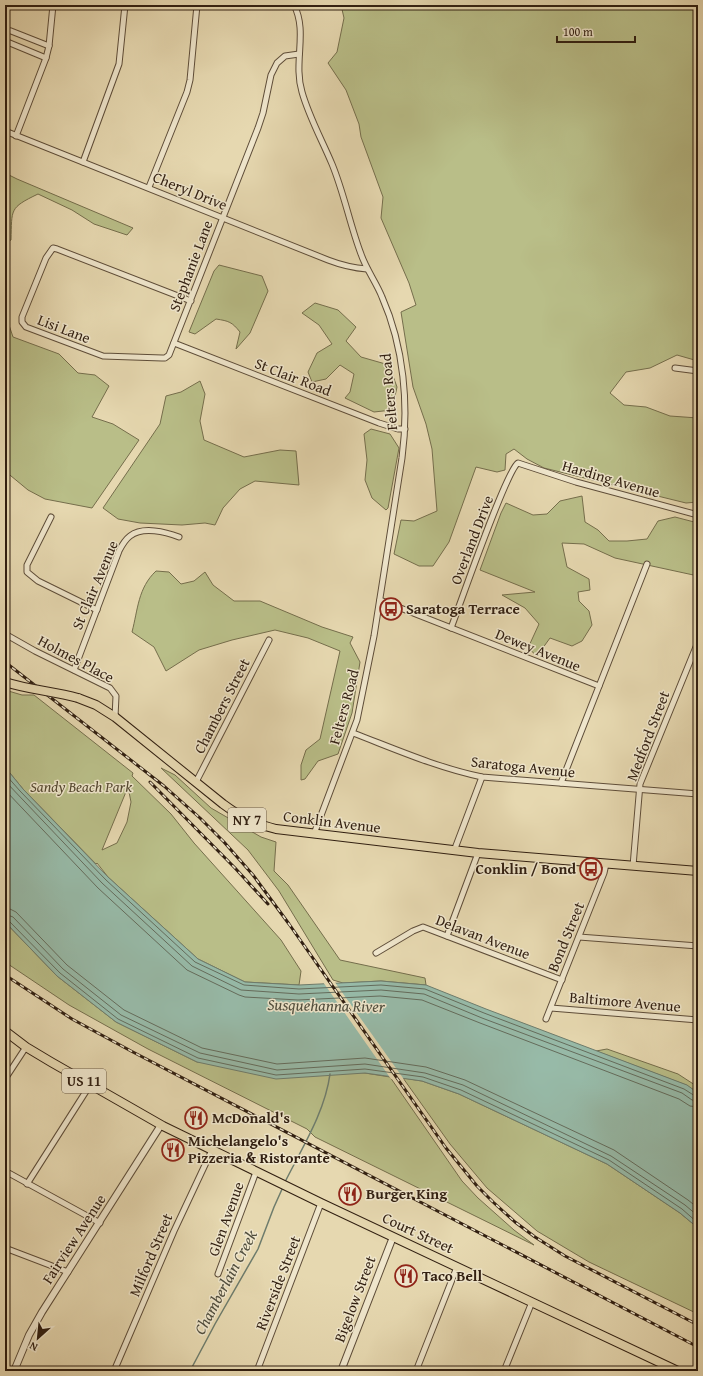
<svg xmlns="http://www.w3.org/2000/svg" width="703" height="1376" viewBox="0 0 703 1376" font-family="'Gentium Book Plus',serif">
<rect width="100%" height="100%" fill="#e6d8b0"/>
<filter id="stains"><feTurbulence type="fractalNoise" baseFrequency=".005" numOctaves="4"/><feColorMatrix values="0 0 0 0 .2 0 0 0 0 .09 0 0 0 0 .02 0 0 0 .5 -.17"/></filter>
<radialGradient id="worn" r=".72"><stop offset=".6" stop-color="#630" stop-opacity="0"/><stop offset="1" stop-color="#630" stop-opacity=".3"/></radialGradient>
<g fill="#b9be88" stroke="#756e4c" fill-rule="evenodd">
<polygon points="341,5 698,5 698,361 677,355 650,368 626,372 610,393 624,405 646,407 670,416 698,418 698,502 686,503 544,468 527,459 514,449 506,454 505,470 497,472 476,467 449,542 433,566 419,566 394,554 401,520 414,521 437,511 432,449 426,424 413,387 401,312 416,305 409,283 381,218 383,197 361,137 359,124 346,90 328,63 337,52 344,18"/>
<path d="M5,173L17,179L133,228L127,235L94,224L72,210L38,194C9,208 12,209 11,240L5,243Z"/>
<path d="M219,265L262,276L268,291L250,333L236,349L240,332C232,322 229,321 216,319L195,334L189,332L214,271Z"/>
<polygon points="315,303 338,310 356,327 346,341 361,357 389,365 397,387 392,410 374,412 345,398 350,392 354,374 340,365 326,379 312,382 308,372 317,353 332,344 319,325 302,313"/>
<polygon points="5,322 9,325 13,337 59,354 78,373 95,375 109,386 92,417 113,424 139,440 92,508 45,499 28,490 5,471"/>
<polygon points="200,381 205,394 200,421 204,440 244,457 280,450 296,451 299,485 255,481 240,489 223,508 215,525 205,523 182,525 140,523 118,519 103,508 160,424 166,396 181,392"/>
<polygon points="371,429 390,434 399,448 388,508 386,510 372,498 365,480 367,460 364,434"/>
<polygon points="582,496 585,522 598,530 609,541 627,541 647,539 658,521 675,517 698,523 698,576 615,558 584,544 562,543 567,567 589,579 590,590 578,592 579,601 589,611 592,625 582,641 572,646 550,638 537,656 528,648 539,624 525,608 502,595 535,592 480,570 501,513 506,503 533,515 547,514 560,501"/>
<path d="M156,571L169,572L181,584L194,581L205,572L213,585L234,601H260L322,627L353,637L350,643L360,662L352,713L338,754L318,761L305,779L301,780V765L306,750L320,739L340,651L308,638L275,630L232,640L199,650L166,671L154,647L132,632C138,609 138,588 156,571Z"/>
<path d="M5,690L22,695H34L133,773L132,776L171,814L194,843L281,940L301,971L299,985L245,982L198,959L108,877L97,863L96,864L23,789L5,767ZM128,787L131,802L127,822L117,843L102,850Z"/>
<polygon points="161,768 175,775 211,808 261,837 276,842 274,871 288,885 340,960 425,978 426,985 381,981 343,983 333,980 279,891 248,850"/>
<polygon points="5,922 57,976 116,1022 197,1062 365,1073 390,1077 462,1181 478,1198 514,1230 534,1245 315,1137 307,1129 148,1049 69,1005 5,962"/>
<polygon points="607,1049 678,1074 698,1087 698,1093 686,1085 596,1051"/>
<polygon points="403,1078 422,1081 459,1094 607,1164 680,1213 698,1228 698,1314 589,1262 537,1231 487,1188 450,1144"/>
</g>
<polygon fill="#97baa8" stroke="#6e7c6c" points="5,767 23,789 108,877 198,959 245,982 299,985 381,981 426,985 486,1009 687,1085 698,1093 698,1228 680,1213 607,1164 459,1094 422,1081 365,1073 276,1079 197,1062 116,1022 57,976 5,922"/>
<polygon fill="#e6d8b0" points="334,981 403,1078 404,1081 391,1079 323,982"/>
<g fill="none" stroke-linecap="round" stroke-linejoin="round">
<g stroke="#646c5c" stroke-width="1">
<polyline points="5,774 20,791 106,880 195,962 244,985 299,989 381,985 425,989 484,1013 684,1089 695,1096 698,1096"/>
<polyline points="5,781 102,883 192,966 241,990 299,994 381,990 424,994 482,1018 682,1093 692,1100 698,1101"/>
<polyline points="5,790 98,888 187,970 239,995 245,997 298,1000 380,996 422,1000 480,1023 679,1099 690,1106 698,1107"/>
<polyline points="5,908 10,909 16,912 67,965 124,1010 202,1048 277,1064 365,1058 426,1067 465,1080 614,1150 688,1200 698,1208"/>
<polyline points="5,914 13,917 63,969 121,1015 200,1053 277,1070 365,1064 425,1073 463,1085 611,1156 685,1205 698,1216"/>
<polyline points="5,919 9,921 60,973 118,1019 198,1058 276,1075 365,1069 423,1077 461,1090 609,1160 682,1209 698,1223"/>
</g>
<g stroke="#6e7c6c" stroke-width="1.5">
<path d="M285,1182C302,1148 325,1112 330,1074"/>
<polyline points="190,1371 215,1324 258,1249 274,1207 283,1187"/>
</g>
<g stroke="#5e4d39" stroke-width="7">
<g id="minor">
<path d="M294,5C308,32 293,62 302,92C309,117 322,140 332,164C344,193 350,225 361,254C366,269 376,282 382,297C404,347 409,405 402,458L374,636L357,720L314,834"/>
<polyline points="5,30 11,31 49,46"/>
<polyline points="5,41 46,58"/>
<path d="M5,131L328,260C341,265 353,268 367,269"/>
<polyline points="16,136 46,58 49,46 53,5"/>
<polyline points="83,162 119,64 125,5"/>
<polyline points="149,187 187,92 190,80 197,5"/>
<polyline points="191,301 57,249 53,248 46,258 22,317 22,322 26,327 103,356 162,358 165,358 169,355 258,128 263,113 271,75 277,63 285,56 299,54"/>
<polyline points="174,343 379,423 398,429 405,429"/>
<polyline points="675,368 698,371"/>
<polyline points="51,517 27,565 27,572 38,581 97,610"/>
<polyline points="380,600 599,686"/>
<path d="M451,628C460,605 506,471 518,463L576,482L698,515"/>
<polyline points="5,634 35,651 110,688 116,696 115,717"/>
<path d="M74,670L119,551C122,545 126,539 130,536C143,526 166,532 179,537"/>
<path d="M353,733C395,749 438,768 482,777L698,794"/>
<polyline points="196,782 269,640"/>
<polyline points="561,783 647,564"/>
<polyline points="454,851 482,777"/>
<polyline points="633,866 640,784 698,642"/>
<polyline points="447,936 478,853"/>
<polyline points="579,937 698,946"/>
<polyline points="376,953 413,931 423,927 562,980"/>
<polyline points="551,1008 698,1020"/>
<polyline points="546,1019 604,873 606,864"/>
<polyline points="5,1079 26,1047"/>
<polyline points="5,1171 100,1223"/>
<polyline points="27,1184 90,1085"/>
<polyline points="5,1248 68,1272"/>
<polyline points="218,1274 256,1172"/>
<polyline points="114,1371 174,1231 212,1150"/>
<polyline points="257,1371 321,1203"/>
<polyline points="416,1371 457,1267"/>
<polyline points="504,1371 532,1302"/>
</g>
</g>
<g stroke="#5e4d39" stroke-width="8">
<g id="tertiary">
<polyline points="14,1371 29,1335 42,1312 161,1125"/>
<polyline points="341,1371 393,1237"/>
</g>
</g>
<g stroke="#311f11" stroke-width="10">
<g id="primary">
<path d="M78,698L96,705L115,717L223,804C242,818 253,823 276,829L478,853L698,871"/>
<polyline points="5,1031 26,1047 51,1062 163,1126 321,1203 678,1371"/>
</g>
</g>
<use href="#minor" stroke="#efe6cc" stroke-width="5"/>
<use href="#tertiary" stroke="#efe6cc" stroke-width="6"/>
<use href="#primary" stroke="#e6d8b0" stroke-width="8"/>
<g stroke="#311f11" stroke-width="3">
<g id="rail">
<polyline points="5,662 164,786 200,818 224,842 253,875 289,924 446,1148 477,1186 493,1202 515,1222 535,1237 565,1256 698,1325"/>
<polyline points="150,782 235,868 268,904"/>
<polyline points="5,975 72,1019 131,1051 698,1347"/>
</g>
</g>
<use href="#rail" stroke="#efe6cc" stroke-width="1.5" stroke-dasharray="4.5" stroke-linecap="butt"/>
<g stroke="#311f11" stroke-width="10" stroke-linecap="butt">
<path id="primary-bridge" d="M5,682C29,690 54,691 78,698"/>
</g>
<use href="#primary-bridge" stroke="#e6d8b0" stroke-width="8"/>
</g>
<defs>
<g id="bus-ring" transform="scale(1.15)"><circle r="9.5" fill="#efe6cc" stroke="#8f2418" stroke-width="1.5"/><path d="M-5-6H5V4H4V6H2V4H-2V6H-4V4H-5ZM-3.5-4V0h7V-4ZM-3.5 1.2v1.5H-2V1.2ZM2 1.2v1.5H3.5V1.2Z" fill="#8f2418"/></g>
<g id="restaurant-ring" transform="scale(1.15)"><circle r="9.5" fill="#efe6cc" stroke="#8f2418" stroke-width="1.5"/><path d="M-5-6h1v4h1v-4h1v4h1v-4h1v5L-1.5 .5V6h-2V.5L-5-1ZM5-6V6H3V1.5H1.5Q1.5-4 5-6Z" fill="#8f2418"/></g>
</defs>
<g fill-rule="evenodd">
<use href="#bus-ring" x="391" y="609"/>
<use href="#bus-ring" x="591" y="869"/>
<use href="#restaurant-ring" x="196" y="1118"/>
<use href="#restaurant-ring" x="173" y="1150"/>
<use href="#restaurant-ring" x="350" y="1194"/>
<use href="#restaurant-ring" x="406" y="1276"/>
</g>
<g text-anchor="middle" stroke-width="3" stroke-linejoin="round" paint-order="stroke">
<g fill="#efe6cc" stroke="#6a5b49" stroke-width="1">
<rect x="228" y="808" width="38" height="24" rx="3"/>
<rect x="62" y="1069" width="44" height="24" rx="3"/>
</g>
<g font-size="14" font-weight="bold" fill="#311f11">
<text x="247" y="825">NY 7</text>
<text x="84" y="1086">US 11</text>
</g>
<g font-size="15" fill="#311f11" stroke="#efe6cc">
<text transform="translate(190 191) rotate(22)" y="5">Cheryl Drive</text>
<text transform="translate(191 266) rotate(-69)" y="5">Stephanie Lane</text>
<text transform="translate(64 329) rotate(21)" y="5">Lisi Lane</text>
<text transform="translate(293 377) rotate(21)" y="5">St Clair Road</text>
<text transform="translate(389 392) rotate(-95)" y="5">Felters Road</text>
<text transform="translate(611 479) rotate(16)" y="5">Harding Avenue</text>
<text transform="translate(472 540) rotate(-69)" y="5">Overland Drive</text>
<text transform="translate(95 585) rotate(-67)" y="5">St Clair Avenue</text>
<text transform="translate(538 650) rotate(22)" y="5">Dewey Avenue</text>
<text transform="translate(76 659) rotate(28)" y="5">Holmes Place</text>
<text transform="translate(222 706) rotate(-63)" y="5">Chambers Street</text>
<text transform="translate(344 707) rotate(-75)" y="5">Felters Road</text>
<text transform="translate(648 736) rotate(-69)" y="5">Medford Street</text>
<text transform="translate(523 767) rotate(6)" y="5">Saratoga Avenue</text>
<text transform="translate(332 822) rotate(7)" y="5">Conklin Avenue</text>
<text transform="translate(483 937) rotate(21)" y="5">Delavan Avenue</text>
<text transform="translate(566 937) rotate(-68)" y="5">Bond Street</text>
<text transform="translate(625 1002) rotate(5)" y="5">Baltimore Avenue</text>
<text transform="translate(226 1219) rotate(-70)" y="5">Glen Avenue</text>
<text transform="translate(418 1233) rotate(25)" y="5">Court Street</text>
<text transform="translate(74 1239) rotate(-57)" y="5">Fairview Avenue</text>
<text transform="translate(151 1255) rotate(-67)" y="5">Milford Street</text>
<text transform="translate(278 1283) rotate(-69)" y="5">Riverside Street</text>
<text transform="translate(355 1299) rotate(-69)" y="5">Bigelow Street</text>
</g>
<g font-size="15" font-weight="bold" fill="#311f11" stroke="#efe6cc" text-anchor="start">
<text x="406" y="614">Saratoga Terrace</text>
<text x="576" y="874" text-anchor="end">Conklin / Bond</text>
<text x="212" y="1123">McDonald's</text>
<text x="188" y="1146">Michelangelo's<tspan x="188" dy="17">Pizzeria &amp; Ristorante</tspan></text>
<text x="366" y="1199">Burger King</text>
<text x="422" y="1281">Taco Bell</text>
</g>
<g font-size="15" font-style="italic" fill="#53472f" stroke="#efe6cc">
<text x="81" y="792">Sandy Beach Park</text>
</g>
<g font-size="16" font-style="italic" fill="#504e3e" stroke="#efe6cc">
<text transform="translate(326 1005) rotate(1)" y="6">Susquehanna River</text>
<text transform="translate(225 1282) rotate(-62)" y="6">Chamberlain Creek</text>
</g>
</g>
<rect width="703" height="1376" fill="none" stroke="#e6d8b0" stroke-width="20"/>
<rect x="6" y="6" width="691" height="1364" fill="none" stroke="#311f11" stroke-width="2"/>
<rect x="10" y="10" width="683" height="1356" fill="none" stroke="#311f11"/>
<g transform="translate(38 1338) rotate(207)" stroke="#efe6cc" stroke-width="3" paint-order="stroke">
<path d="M0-3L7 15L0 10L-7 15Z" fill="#311f11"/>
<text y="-6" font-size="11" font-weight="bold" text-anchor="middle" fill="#311f11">N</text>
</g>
<path d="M557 36v6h78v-6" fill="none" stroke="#311f11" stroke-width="2"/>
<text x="563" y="36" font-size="12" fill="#311f11" stroke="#efe6cc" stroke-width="3" paint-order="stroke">100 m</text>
<rect width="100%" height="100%" filter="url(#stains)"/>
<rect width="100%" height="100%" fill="url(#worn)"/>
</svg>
